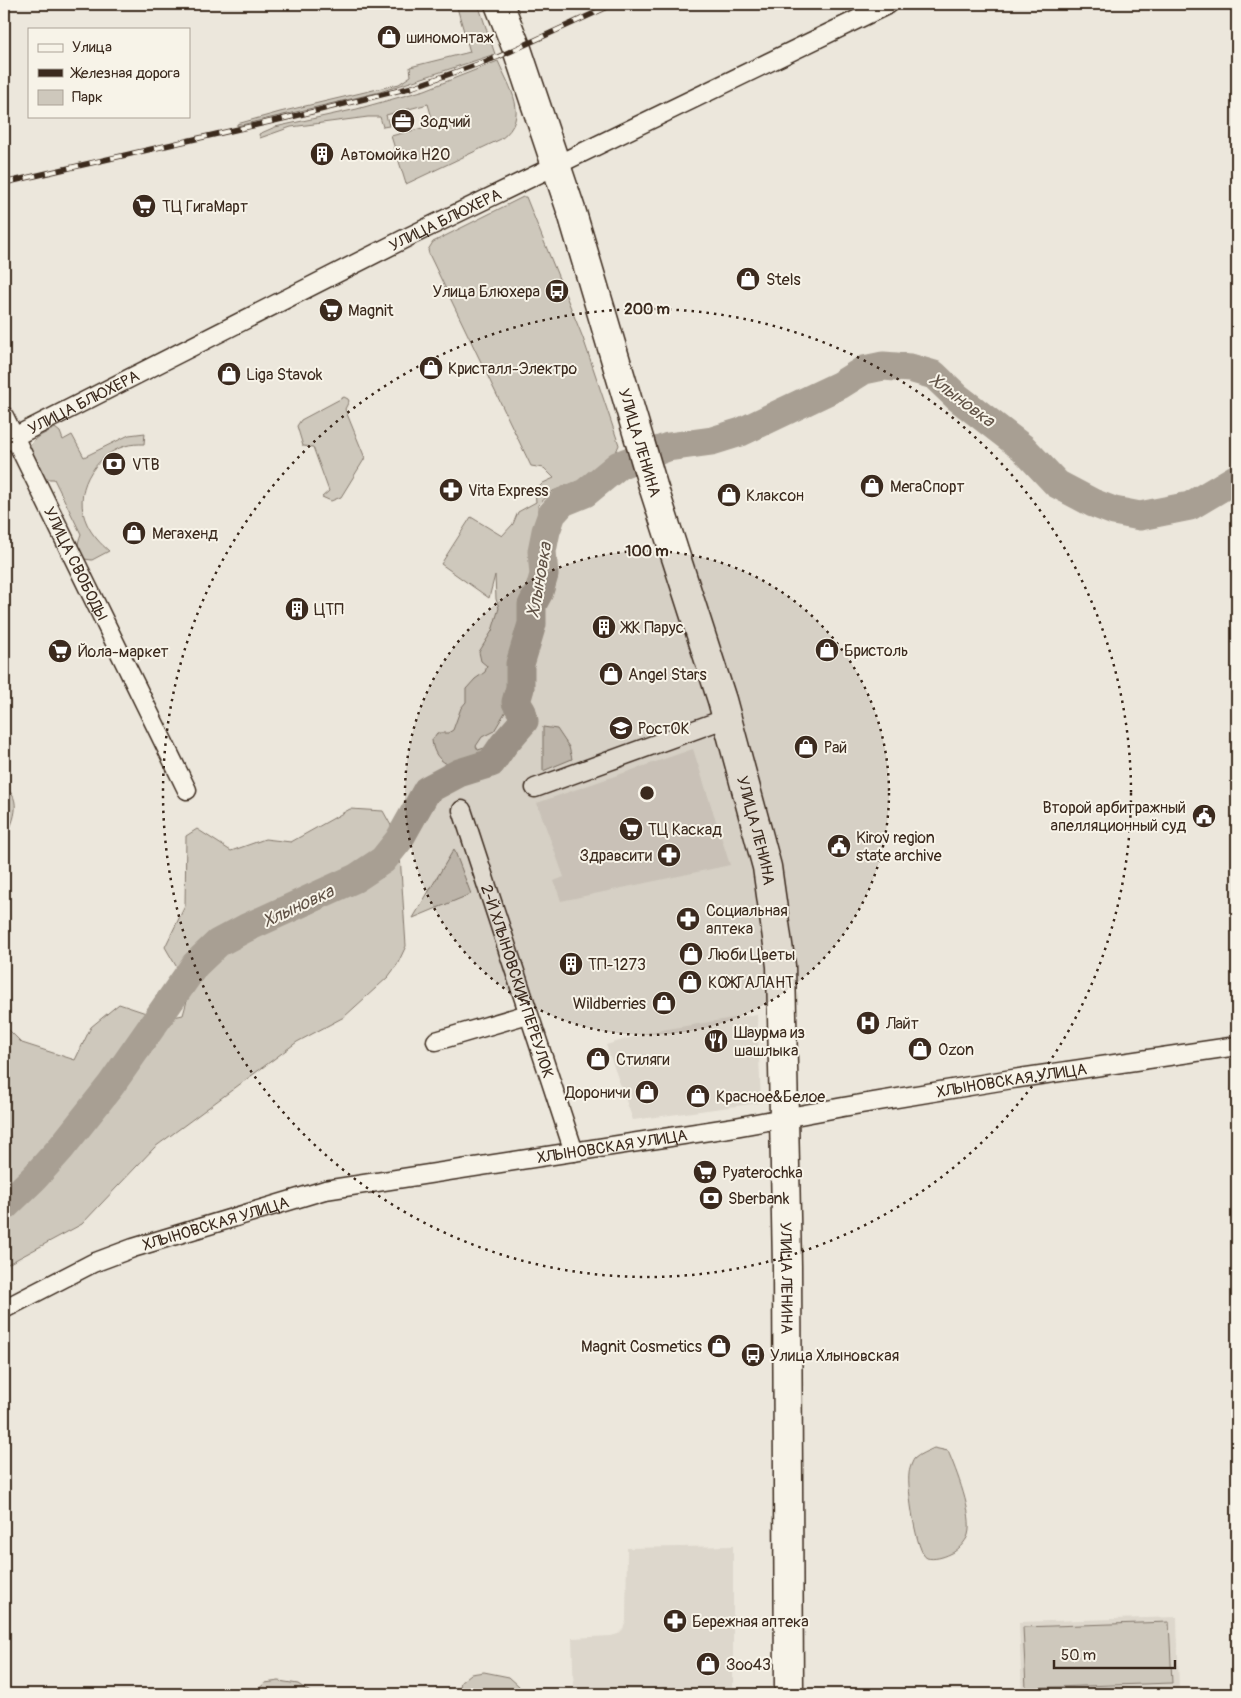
<svg xmlns="http://www.w3.org/2000/svg" width="1241" height="1698" viewBox="0 0 1241 1698" font-family="Pangolin,sans-serif">
<rect width="100%" height="100%" fill="#ece7dc"/>
<filter id="ink" filterUnits="userSpaceOnUse"><feTurbulence type="fractalNoise" baseFrequency=".02" numOctaves="2"/><feDisplacementMap in="SourceGraphic" scale="10" xChannelSelector="R" yChannelSelector="G"/><feConvolveMatrix kernelMatrix="1 2 1 2 8 2 1 2 1" color-interpolation-filters="sRGB"/></filter>
<g filter="url(#ink)">
<g fill="#ddd7cc">
<polygon points="693,749 730,865 561,901 554,881 564,877 537,803"/>
<polygon points="757,1014 761,1099 759,1103 633,1120 606,1045 650,1032"/>
<polygon points="733,1546 733,1694 574,1694 572,1638 611,1636 618,1634 623,1629 626,1621 627,1548"/>
<polygon points="1177,1617 1179,1694 1022,1694 1019,1622"/>
</g>
<g fill="#cec8bc" stroke="#84796d">
<polygon points="456,4 478,4 495,54 380,92 237,126 237,124 280,112 399,84 411,76 410,67 470,52"/>
<path d="M498,61C509,87 531,117 501,139L406,184L391,136L434,125L428,104L386,115L389,126L383,127L380,117H368L291,127L260,138L259,134L275,127L357,109L425,90Z"/>
<path d="M523,197H526L583,338L619,445L616,452L607,457L586,478L553,491L538,505V521L540,527L534,543L538,581L526,604L525,616L528,625L514,665L516,694L494,731L482,737L476,746L478,750L491,746L498,754L494,765L483,772C461,769 434,768 432,740L437,733H448L453,730L461,708L466,702V689L475,679L485,672L487,666L481,661L479,652L492,631L499,608L496,599L495,575L489,598L441,564L471,517L502,536L513,524L518,512L536,502L535,491L543,483L554,478L544,468L531,466L429,254L428,250L433,242Z"/>
<polygon points="344,397 348,399 349,401 345,409 365,458 341,497 331,501 322,497 329,491 313,447 303,446 297,426 301,420"/>
<path d="M55,428L60,432L63,440L72,435L84,457L129,435L145,433L144,444C138,444 131,444 125,446C93,456 72,493 87,524C92,535 101,544 109,551L92,560L84,559C76,551 77,544 81,534L54,479H42L28,448L36,438Z"/>
<polygon points="543,727 557,729 569,747 572,759 543,771"/>
<path d="M4,787C24,798 13,824 4,840Z"/>
<polygon points="350,809 383,811 399,840 406,946 397,965 388,977 344,1017 297,1042 155,1147 82,1224 4,1266 4,1025 22,1043 75,1060 91,1027 119,1004 164,1019 183,1015 190,990 165,947 185,906 186,836 197,829 231,851 265,839 291,842"/>
<polygon points="454,849 471,894 413,918"/>
<path d="M934,1448L948,1451C956,1470 974,1515 968,1535C966,1542 956,1552 950,1554C944,1557 934,1560 927,1558C916,1554 907,1486 909,1474C909,1470 912,1462 914,1459C919,1454 928,1451 934,1448Z"/>
<polygon points="1169,1622 1172,1683 1026,1688 1023,1627"/>
<polygon points="484,1672 509,1677 519,1686 517,1693 458,1694 461,1682 471,1674"/>
<polygon points="279,1681 298,1684 313,1694 253,1694 265,1683"/>
</g>
<g fill="none" stroke-linecap="round" stroke-linejoin="round">
<polyline stroke="#a89f93" stroke-width="29" points="4,1207 34,1178 61,1148 111,1085 195,965 218,943 246,928 356,878 383,860 399,840 427,790 459,773 491,763 504,744 524,721 522,712 516,702 520,688 520,664 532,624 532,605 539,592 544,575 542,551 546,531 552,514 563,502 585,493 619,465 668,447 712,441 741,432 840,385 864,370 883,366 910,368 934,375 957,397 1023,448 1057,484 1093,503 1114,511 1140,516 1190,506 1237,478"/>
<g stroke="#3b2a1e" stroke-width="21">
<g id="minor">
<path id="s1" d="M4,416L187,790"/>
<path id="s2" d="M4,442L408,237L889,4"/>
<polyline points="535,788 727,718"/>
<path id="s3" d="M462,810L574,1152"/>
<polyline points="436,1041 528,1014"/>
<path id="s4" d="M4,1309L93,1263L133,1248L325,1190L735,1127L843,1107L1006,1080L1237,1046"/>
</g>
</g>
<g stroke="#3b2a1e" stroke-width="31">
<g id="primary">
<path id="s5" d="M499,4L517,49L572,213L653,486L722,700L767,867L781,966L787,1266L789,1694"/>
</g>
</g>
<use href="#minor" stroke="#f7f3e8" stroke-width="18"/>
<use href="#primary" stroke="#f7f3e8" stroke-width="28"/>
<g stroke="#3b2a1e" stroke-width="5.5">
<polyline id="rail" points="4,183 295,116 413,87 498,57 614,4"/>
</g>
<use href="#rail" stroke="#f7f3e8" stroke-width="4" stroke-dasharray="11" stroke-linecap="butt"/>
</g>
</g>
<circle cx="647" cy="793" r="242" fill="#3b2a1e" fill-opacity=".12"/>
<g fill="none" stroke="#3b2a1e" stroke-width="2.5" stroke-dasharray="2.5 5">
<circle cx="647" cy="793" r="242"/>
<circle cx="647" cy="793" r="484"/>
</g>
<defs>
<g id="shop-disc" transform="scale(1.25)"><circle r="9.5" fill="#3b2a1e" stroke="#f7f3e8"/><path d="M-5-2.5h2.3a2.7 3.5 0 0 1 5.4 0H5L5.5 6h-11ZM-1.5-2.5h3a1.5 2.3 0 0 0-3 0Z" fill="#fff"/></g>
<g id="office-disc" transform="scale(1.25)"><circle r="9.5" fill="#3b2a1e" stroke="#f7f3e8"/><path d="M-6-3h4V-5.5h4V-3h4V5H-6ZM-1-4.5V-3h2v-1.5ZM-6 0V1H6V0Z" fill="#fff"/></g>
<g id="building-disc" transform="scale(1.25)"><circle r="9.5" fill="#3b2a1e" stroke="#f7f3e8"/><path d="M-4-6H4V6H1V3H-1V6H-4ZM-2.5-4.3h1.7v1.8h-1.7ZM.8-4.3h1.7v1.8H.8ZM-2.5-1h1.7V.8h-1.7ZM.8-1h1.7V.8H.8Z" fill="#fff"/></g>
<g id="supermarket-disc" transform="scale(1.25)"><circle r="9.5" fill="#3b2a1e" stroke="#f7f3e8"/><path d="M-6-5.5h2.5l.6 2H6L4.5 2H-2.5L-4.4-4H-6ZM-1.5 3.2a1.3 1.3 0 1 0 .1 0ZM3 3.2a1.3 1.3 0 1 0 .1 0Z" fill="#fff"/></g>
<g id="bus-disc" transform="scale(1.25)"><circle r="9.5" fill="#3b2a1e" stroke="#f7f3e8"/><path d="M-5-6H5V4H4V6H2V4H-2V6H-4V4H-5ZM-3.5-4V0h7V-4ZM-3.5 1.2v1.5H-2V1.2ZM2 1.2v1.5H3.5V1.2Z" fill="#fff"/></g>
<g id="bank-disc" transform="scale(1.25)"><circle r="9.5" fill="#3b2a1e" stroke="#f7f3e8"/><path d="M-6-4H6V4H-6ZM0-2.3a2.3 2.3 0 1 0 0 4.6a2.3 2.3 0 1 0 0-4.6Z" fill="#fff"/></g>
<g id="pharmacy-disc" transform="scale(1.25)"><circle r="9.5" fill="#3b2a1e" stroke="#f7f3e8"/><path d="M-2-6h4v4h4v4h-4v4h-4v-4h-4v-4h4Z" fill="#fff"/></g>
<g id="school-disc" transform="scale(1.25)"><circle r="9.5" fill="#3b2a1e" stroke="#f7f3e8"/><path d="M0-5L7-2L0 1L-7-2ZM-4 1L0 2.5L4 1V4Q0 6-4 4Z" fill="#fff"/></g>
<g id="civic-disc" transform="scale(1.25)"><circle r="9.5" fill="#3b2a1e" stroke="#f7f3e8"/><path d="M-.6-6.5H3V-4.5H.6V-3L4-1V1h2V6H-6V1h2V-1L-.6-3ZM-1.2 2.5V6h2.4V2.5Z" fill="#fff"/></g>
<g id="hospital-disc" transform="scale(1.25)"><circle r="9.5" fill="#3b2a1e" stroke="#f7f3e8"/><path d="M-5-5h3v3.5h4V-5h3V5h-3V1.5h-4V5h-3Z" fill="#fff"/></g>
<g id="restaurant-disc" transform="scale(1.25)"><circle r="9.5" fill="#3b2a1e" stroke="#f7f3e8"/><path d="M-5-6h1v4h1v-4h1v4h1v-4h1v5L-1.5 .5V6h-2V.5L-5-1ZM5-6V6H3V1.5H1.5Q1.5-4 5-6Z" fill="#fff"/></g>
</defs>
<g fill-rule="evenodd">
<use href="#shop-disc" x="389" y="37"/>
<use href="#office-disc" x="403" y="121"/>
<use href="#building-disc" x="322" y="154"/>
<use href="#supermarket-disc" x="144" y="206"/>
<use href="#shop-disc" x="748" y="279"/>
<use href="#bus-disc" x="557" y="291"/>
<use href="#supermarket-disc" x="331" y="310"/>
<use href="#shop-disc" x="431" y="368"/>
<use href="#shop-disc" x="229" y="374"/>
<use href="#bank-disc" x="114" y="464"/>
<use href="#shop-disc" x="872" y="486"/>
<use href="#pharmacy-disc" x="451" y="490"/>
<use href="#shop-disc" x="729" y="495"/>
<use href="#shop-disc" x="134" y="533"/>
<use href="#building-disc" x="297" y="609"/>
<use href="#building-disc" x="604" y="627"/>
<use href="#shop-disc" x="827" y="650"/>
<use href="#supermarket-disc" x="60" y="651"/>
<use href="#shop-disc" x="611" y="674"/>
<use href="#school-disc" x="621" y="728"/>
<use href="#shop-disc" x="806" y="747"/>
<use href="#civic-disc" x="1204" y="816"/>
<use href="#supermarket-disc" x="631" y="829"/>
<use href="#civic-disc" x="839" y="846"/>
<use href="#pharmacy-disc" x="669" y="855"/>
<use href="#pharmacy-disc" x="688" y="919"/>
<use href="#shop-disc" x="691" y="954"/>
<use href="#building-disc" x="571" y="964"/>
<use href="#shop-disc" x="690" y="982"/>
<use href="#shop-disc" x="664" y="1003"/>
<use href="#hospital-disc" x="868" y="1023"/>
<use href="#restaurant-disc" x="716" y="1041"/>
<use href="#shop-disc" x="920" y="1049"/>
<use href="#shop-disc" x="598" y="1059"/>
<use href="#shop-disc" x="647" y="1092"/>
<use href="#shop-disc" x="698" y="1096"/>
<use href="#supermarket-disc" x="705" y="1172"/>
<use href="#bank-disc" x="711" y="1198"/>
<use href="#shop-disc" x="719" y="1346"/>
<use href="#bus-disc" x="753" y="1355"/>
<use href="#pharmacy-disc" x="675" y="1621"/>
<use href="#shop-disc" x="708" y="1664"/>
</g>
<g text-anchor="middle" stroke-width="4" stroke-linejoin="round" paint-order="stroke">
<g font-size="16" fill="#3b2a1e" stroke="#f7f3e8" text-anchor="start">
<text x="406" y="43">шиномонтаж</text>
<text x="420" y="127">Зодчий</text>
<text x="340" y="160">Автомойка H2O</text>
<text x="162" y="212">ТЦ ГигаМарт</text>
<text x="766" y="285">Stels</text>
<text x="540" y="297" text-anchor="end">Улица Блюхера</text>
<text x="348" y="316">Magnit</text>
<text x="448" y="374">Кристалл-Электро</text>
<text x="246" y="380">Liga Stavok</text>
<text x="132" y="470">VTB</text>
<text x="890" y="492">МегаСпорт</text>
<text x="468" y="496">Vita Express</text>
<text x="746" y="501">Клаксон</text>
<text x="152" y="539">Мегахенд</text>
<text x="314" y="615">ЦТП</text>
<text x="622" y="633">ЖК Парус</text>
<text x="844" y="656">Бристоль</text>
<text x="78" y="657">Йола-маркет</text>
<text x="628" y="680">Angel Stars</text>
<text x="638" y="734">РостОК</text>
<text x="824" y="753">Рай</text>
<text x="1186" y="813" text-anchor="end">Второй арбитражный<tspan x="1186" dy="18">апелляционный суд</tspan></text>
<text x="648" y="835">ТЦ Каскад</text>
<text x="856" y="843">Kirov region<tspan x="856" dy="18">state archive</tspan></text>
<text x="652" y="861" text-anchor="end">Здравсити</text>
<text x="706" y="916">Социальная<tspan x="706" dy="18">аптека</tspan></text>
<text x="708" y="960">Люби Цветы</text>
<text x="588" y="970">ТП-1273</text>
<text x="708" y="988">КОЖГАЛАНТ</text>
<text x="646" y="1009" text-anchor="end">Wildberries</text>
<text x="886" y="1029">Лайт</text>
<text x="734" y="1038">Шаурма из<tspan x="734" dy="18">шашлыка</tspan></text>
<text x="938" y="1055">Ozon</text>
<text x="616" y="1065">Стиляги</text>
<text x="630" y="1098" text-anchor="end">Дороничи</text>
<text x="716" y="1102">Красное&amp;Белое</text>
<text x="722" y="1178">Pyaterochka</text>
<text x="728" y="1204">Sberbank</text>
<text x="702" y="1352" text-anchor="end">Magnit Cosmetics</text>
<text x="770" y="1361">Улица Хлыновская</text>
<text x="692" y="1627">Бережная аптека</text>
<text x="726" y="1670">Зоо43</text>
</g>
<g font-size="16" fill="#3b2a1e" stroke="#f7f3e8">
<text dy="6" stroke="none"><textPath href="#s2" startOffset="494">УЛИЦА БЛЮХЕРА</textPath></text>
<text dy="6" stroke="none"><textPath href="#s2" startOffset="89">УЛИЦА БЛЮХЕРА</textPath></text>
<text dy="6" stroke="none"><textPath href="#s5" startOffset="461">УЛИЦА ЛЕНИНА</textPath></text>
<text dy="6" stroke="none"><textPath href="#s1" startOffset="164">УЛИЦА СВОБОДЫ</textPath></text>
<text dy="6" stroke="none"><textPath href="#s5" startOffset="866">УЛИЦА ЛЕНИНА</textPath></text>
<text dy="6" stroke="none"><textPath href="#s3" startOffset="180">2-Й ХЛЫНОВСКИЙ ПЕРЕУЛОК</textPath></text>
<text dy="6" stroke="none"><textPath href="#s4" startOffset="1039">ХЛЫНОВСКАЯ УЛИЦА</textPath></text>
<text dy="6" stroke="none"><textPath href="#s4" startOffset="634">ХЛЫНОВСКАЯ УЛИЦА</textPath></text>
<text dy="6" stroke="none"><textPath href="#s4" startOffset="229">ХЛЫНОВСКАЯ УЛИЦА</textPath></text>
<text dy="6" stroke="none"><textPath href="#s5" startOffset="1316">УЛИЦА ЛЕНИНА</textPath></text>
</g>
<g font-size="18" font-style="italic" fill="#615347" stroke="#f7f3e8">
<text transform="translate(962 400) rotate(37)" y="6">Хлыновка</text>
<text transform="translate(539 580) rotate(-80)" y="6">Хлыновка</text>
<text transform="translate(298 906) rotate(-25)" y="6">Хлыновка</text>
</g>
</g>
<circle cx="647" cy="793" r="8" fill="#3b2a1e" stroke="#f7f3e8" stroke-width="2.5"/>
<g font-size="15" text-anchor="middle" font-weight="bold" fill="#3b2a1e" stroke="#f7f3e8" stroke-width="4" stroke-linejoin="round" paint-order="stroke">
<text x="647" y="314">200 m</text>
<text x="647" y="556">100 m</text>
</g>
<rect width="1241" height="1698" fill="none" stroke="#f7f3e8" stroke-width="20"/>
<rect x="10" y="10" width="1221" height="1678" fill="none" stroke="#3b2a1e" stroke-width="2" filter="url(#ink)"/>
<rect x="28" y="28" width="162" height="90" fill="#f7f3e8" stroke="#aca397"/>
<rect x="38" y="44" width="25" height="8" fill="#f7f3e8" stroke="#aca397"/>
<text x="72" y="52" font-size="15" fill="#3b2a1e">Улица</text>
<rect x="38" y="69" width="25" height="8" fill="#3b2a1e" stroke="#aca397"/>
<text x="72" y="78" font-size="15" fill="#3b2a1e">Железная дорога</text>
<rect x="38" y="90" width="25" height="15" fill="#cec8bc" stroke="#aca397"/>
<text x="72" y="102" font-size="15" fill="#3b2a1e">Парк</text>
<path d="M1054 1660v8h121v-8" fill="none" stroke="#3b2a1e" stroke-width="2.5"/>
<text x="1061" y="1660" font-size="15" fill="#3b2a1e" stroke="#f7f3e8" stroke-width="4" paint-order="stroke">50 m</text>
</svg>
